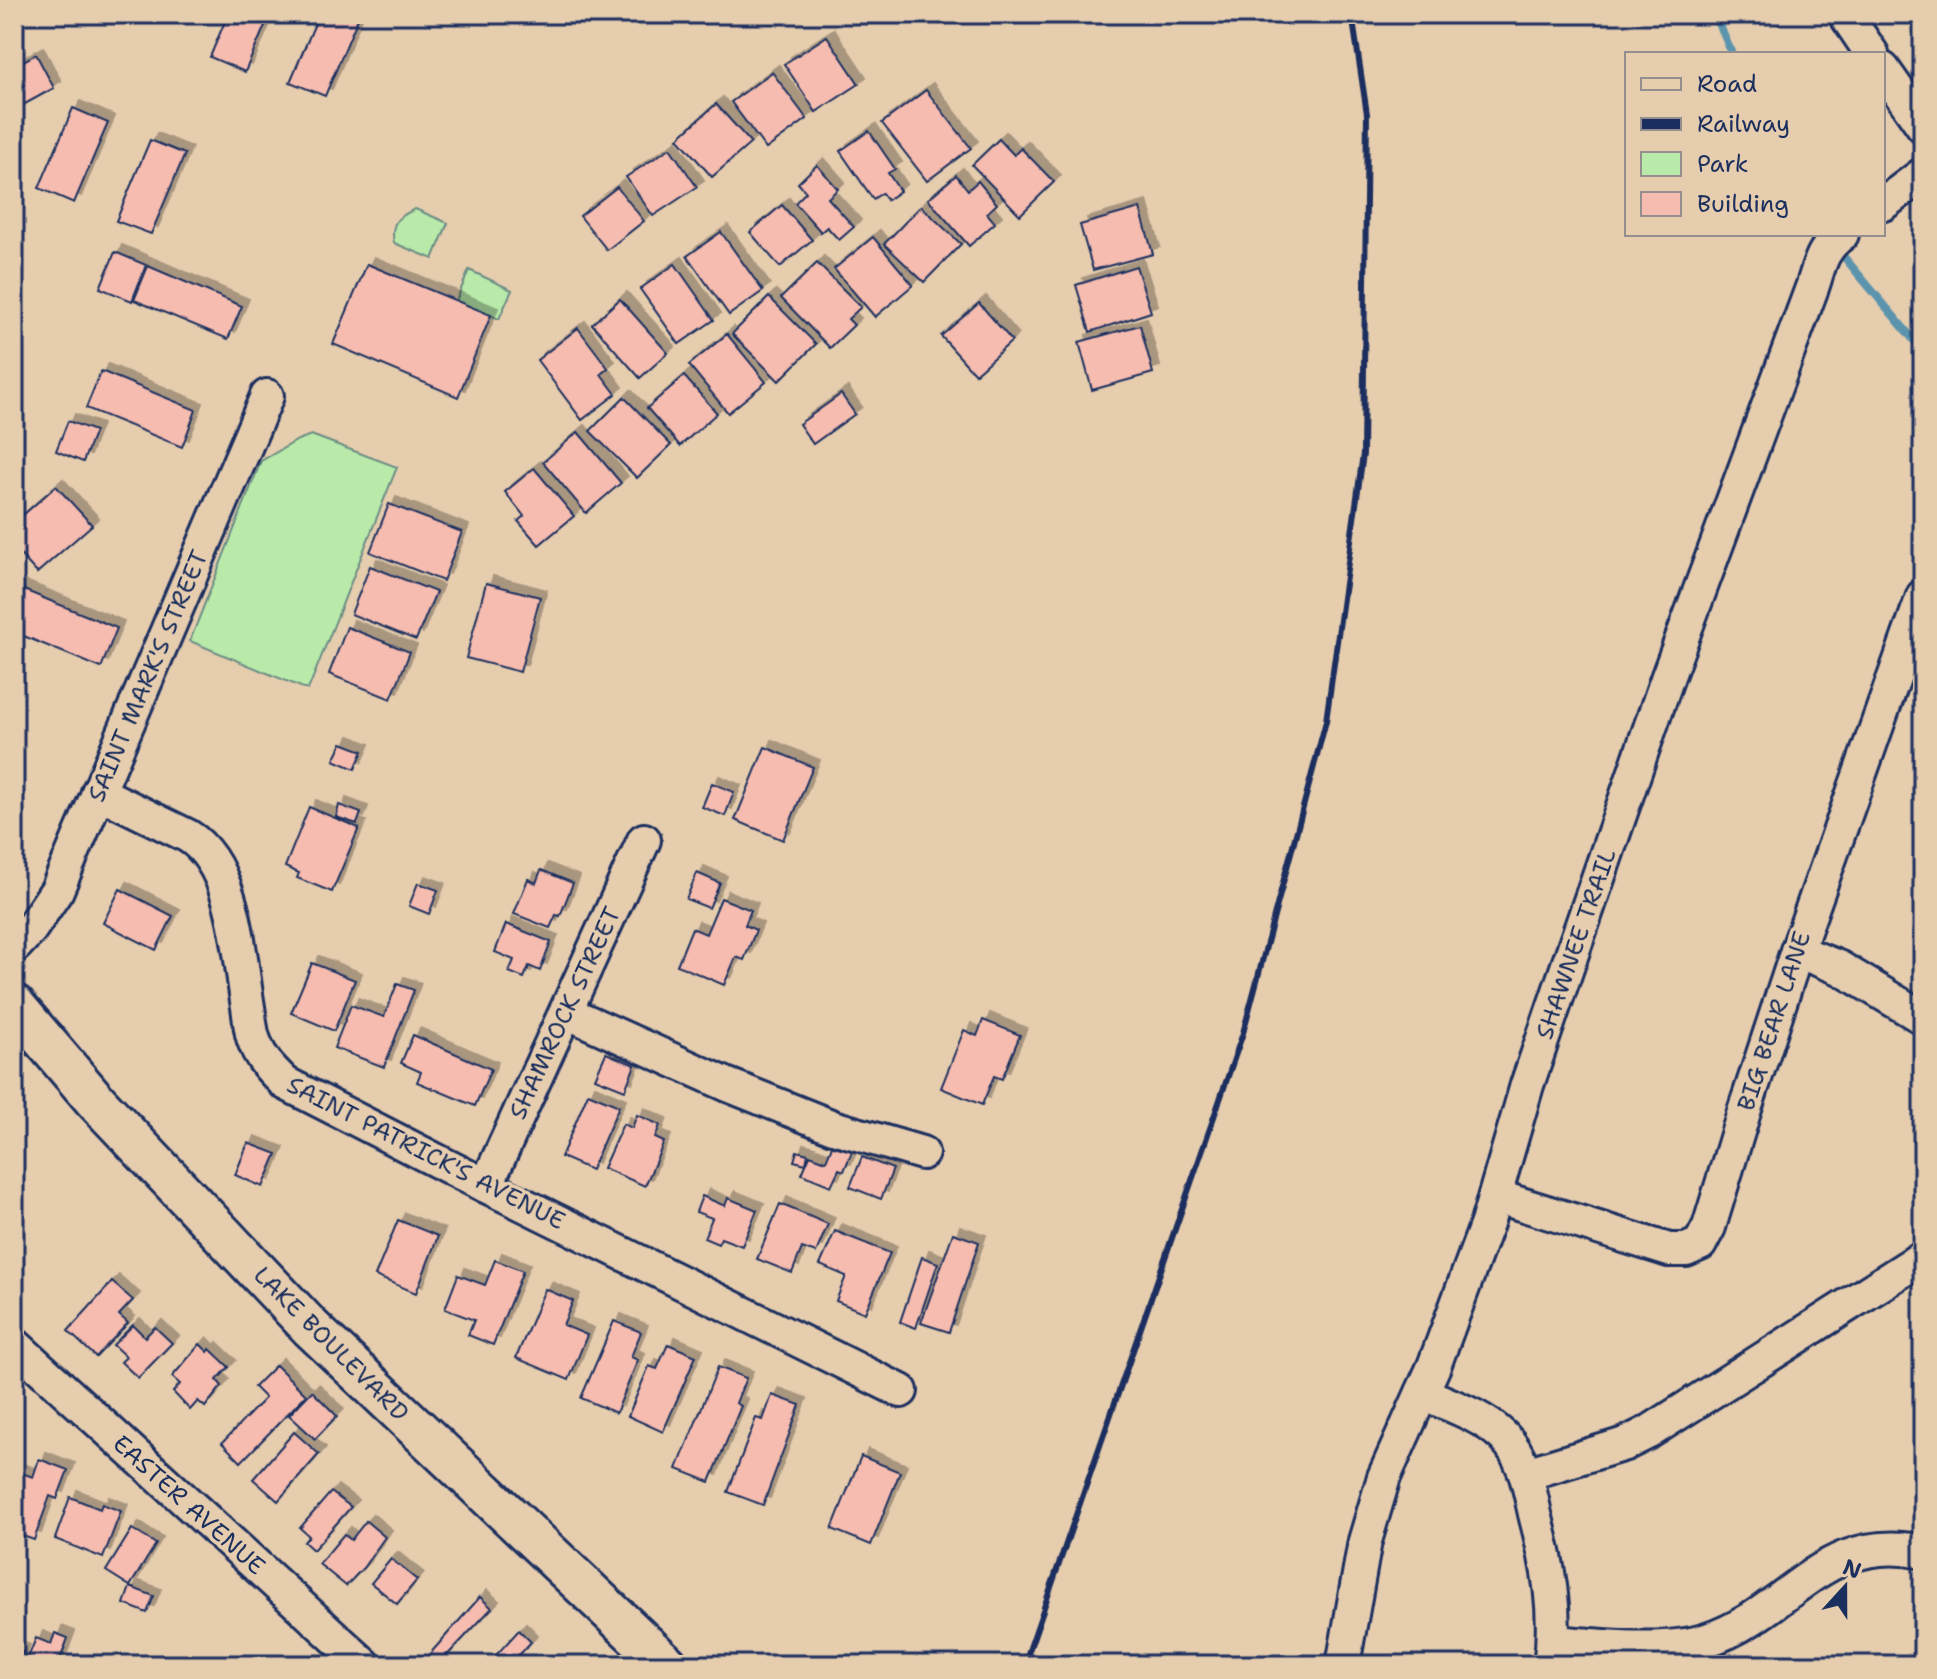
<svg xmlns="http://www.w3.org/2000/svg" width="1937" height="1679" viewBox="0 0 1937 1679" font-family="'Shantell Sans',sans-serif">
<defs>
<filter id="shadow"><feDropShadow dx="7" dy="-7" stdDeviation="0" flood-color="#0004"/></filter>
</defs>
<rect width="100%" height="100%" fill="#e6cdae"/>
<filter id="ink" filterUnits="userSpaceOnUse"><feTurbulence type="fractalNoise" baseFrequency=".0125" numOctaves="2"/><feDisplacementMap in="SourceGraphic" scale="16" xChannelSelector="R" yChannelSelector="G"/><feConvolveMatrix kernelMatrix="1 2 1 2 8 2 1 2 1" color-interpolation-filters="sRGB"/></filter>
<g filter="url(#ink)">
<g fill="#b9eaaa" stroke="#6a8c84" stroke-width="2">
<path d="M415,209L448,223L433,259L394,243C390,222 398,217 415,209Z"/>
<polygon points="469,270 512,290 499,319 456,301"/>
<polygon points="311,435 397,467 308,690 190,641 261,461 298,440"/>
</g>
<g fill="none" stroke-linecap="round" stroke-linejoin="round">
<g stroke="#5c94ad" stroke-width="8">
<polyline points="1715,14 1732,54"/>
<polyline points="1844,257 1923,351"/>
</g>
</g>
<g fill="#f6bcaf" stroke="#1b2f5e" stroke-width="2" filter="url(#shadow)">
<polygon points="228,14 270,14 245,72 210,57"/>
<polygon points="319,14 355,14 359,16 325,96 290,82"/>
<polygon points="827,36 859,84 816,112 784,64"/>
<polygon points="36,54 54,88 14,110 14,66"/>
<polygon points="772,72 807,119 766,149 731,102"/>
<polygon points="926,90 971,148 927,181 882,123"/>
<polygon points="716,104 751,143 712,177 678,138"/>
<polygon points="73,108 108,123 74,203 39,188"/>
<polygon points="869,131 895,169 888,173 900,191 887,200 882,193 873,199 840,151"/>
<polygon points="999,139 1014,155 1021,148 1054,182 1020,215 972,165"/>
<polygon points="150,140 185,154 151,234 116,221"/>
<polygon points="670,148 697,187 653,216 626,177"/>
<polygon points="817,165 838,189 828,198 854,227 839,240 827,227 821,232 795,203 806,192 798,183"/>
<polygon points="956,175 968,190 978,181 997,204 987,213 995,223 969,246 928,199"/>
<polygon points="617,187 644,221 607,250 580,216"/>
<polygon points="782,205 812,240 780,267 750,232"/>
<polygon points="921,206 961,244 924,282 884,244"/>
<polygon points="1140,208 1153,254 1093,270 1080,225"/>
<polygon points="721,232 763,291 729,315 687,256"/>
<polygon points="873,237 913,285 875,317 834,269"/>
<polygon points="115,252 146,265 132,301 100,288"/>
<polygon points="817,263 861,307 848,319 854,325 830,348 781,298"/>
<polygon points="367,264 491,315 458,397 333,344"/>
<polygon points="675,264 714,320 679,344 640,289"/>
<polygon points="148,266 242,306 228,339 134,300"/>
<polygon points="1136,266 1151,312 1090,332 1076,285"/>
<polygon points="769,297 816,344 779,381 732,334"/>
<polygon points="620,299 668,353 640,378 592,324"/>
<polygon points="979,303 1012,341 975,374 941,336"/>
<polygon points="1140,325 1153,373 1092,390 1079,342"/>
<polygon points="578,328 608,368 601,374 616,394 582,420 537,360"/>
<polygon points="727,334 766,382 728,413 689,365"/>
<polygon points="101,371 196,410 182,447 86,408"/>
<polygon points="684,376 717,413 680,446 647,408"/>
<polygon points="841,394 855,414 813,444 799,424"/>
<polygon points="624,397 671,445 637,478 590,431"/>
<polygon points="68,421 95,431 83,462 56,451"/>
<polygon points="578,432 621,483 586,513 543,462"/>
<polygon points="534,468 574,516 539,545 518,521 524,516 505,492"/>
<polygon points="56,486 92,525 37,573 14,548 14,523"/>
<polygon points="389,504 462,532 443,581 370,552"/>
<polygon points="370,566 436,592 416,640 351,614"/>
<polygon points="486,583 540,597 520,672 466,658"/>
<polygon points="14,586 117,628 101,668 14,632"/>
<polygon points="347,627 410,652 391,699 329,674"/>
<polygon points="342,743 363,751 355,769 334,760"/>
<polygon points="765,747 813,767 783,840 735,820"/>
<polygon points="712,783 734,792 725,816 702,807"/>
<polygon points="339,805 361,813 357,824 336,817"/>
<polygon points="309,807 359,828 332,892 297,878 299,873 285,867"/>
<polygon points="541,870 573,883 560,916 556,915 550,928 514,914 528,879 536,883"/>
<polygon points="697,873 720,883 709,908 686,899"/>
<polygon points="418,883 438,890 429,914 409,906"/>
<polygon points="120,889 173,916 156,950 103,923"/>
<polygon points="721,898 751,910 745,925 756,930 744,960 736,957 724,985 677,965 692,928 706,934"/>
<polygon points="506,924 551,942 540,971 529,966 524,978 509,972 514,960 495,952"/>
<polygon points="312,963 355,980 334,1031 291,1013"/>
<polygon points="397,984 414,990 384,1067 334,1048 351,1005 384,1017"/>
<polygon points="983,1020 1020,1035 1002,1079 994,1076 982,1105 941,1088 964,1030 977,1036"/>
<polygon points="413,1035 491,1069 475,1106 417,1082 421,1072 401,1063"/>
<polygon points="606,1053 635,1065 625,1090 595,1078"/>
<polygon points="588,1093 619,1106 591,1170 561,1157"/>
<polygon points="637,1115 660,1125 655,1138 664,1142 645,1186 603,1168 623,1124 632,1128"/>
<polygon points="834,1141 853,1149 844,1171 839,1169 831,1186 802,1174 810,1155 826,1161"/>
<polygon points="248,1143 277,1154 263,1187 235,1175"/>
<polygon points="797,1151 808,1154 806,1164 794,1161"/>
<polygon points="862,1157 893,1169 881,1199 850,1187"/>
<polygon points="702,1196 725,1206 728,1198 757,1210 742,1246 721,1238 718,1244 704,1238 712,1218 696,1212"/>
<polygon points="780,1204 828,1224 816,1253 802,1248 792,1273 757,1259"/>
<polygon points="398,1220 438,1236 416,1293 375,1276"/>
<polygon points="835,1231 890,1253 865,1313 836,1301 846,1276 820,1265"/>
<polygon points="953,1233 979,1242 949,1332 921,1323"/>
<polygon points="922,1257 938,1263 916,1328 900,1322"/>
<polygon points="495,1260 523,1271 493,1345 468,1335 474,1320 445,1309 458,1275 485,1285"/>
<polygon points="112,1282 133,1300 119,1315 128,1323 96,1357 68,1331"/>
<polygon points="545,1289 573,1301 563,1325 587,1335 569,1380 516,1358"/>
<polygon points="614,1321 641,1332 631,1357 638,1360 616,1413 581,1398"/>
<polygon points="133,1325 145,1337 155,1327 172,1343 138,1378 121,1362 126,1357 113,1345"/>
<polygon points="200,1344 208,1352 210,1349 229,1367 217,1380 222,1386 205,1407 198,1401 190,1410 173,1392 180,1384 172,1377"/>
<polygon points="668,1344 696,1356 663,1432 628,1416 649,1366 657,1369"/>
<polygon points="276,1365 306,1395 241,1462 222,1443 265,1398 254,1387"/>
<polygon points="718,1367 746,1378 736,1403 741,1406 710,1482 677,1469"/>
<polygon points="312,1391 337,1416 315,1439 289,1415"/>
<polygon points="772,1395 800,1405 763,1505 728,1492 756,1418 763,1420"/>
<polygon points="294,1432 319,1454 278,1501 253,1479"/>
<polygon points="861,1456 900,1472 871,1545 832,1529"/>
<polygon points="39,1459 68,1470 57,1499 50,1496 34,1540 14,1533 14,1485 19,1472 33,1477"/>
<polygon points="331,1492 351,1507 313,1550 304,1542 309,1536 300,1528"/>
<polygon points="70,1497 100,1509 102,1504 121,1511 103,1558 55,1539"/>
<polygon points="366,1521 385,1537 363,1568 346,1586 319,1564 344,1534 351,1540"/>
<polygon points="132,1529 156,1544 130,1586 106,1571"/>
<polygon points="391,1559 417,1580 397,1604 371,1583"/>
<polygon points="130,1587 154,1596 147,1613 124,1604"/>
<polygon points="480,1597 492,1608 438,1665 428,1656"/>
<polygon points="519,1630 531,1642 510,1665 487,1665"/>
<polygon points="55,1633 68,1638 58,1665 25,1665 36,1638 51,1644"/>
<polygon points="14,1648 23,1652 18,1665 14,1665"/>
</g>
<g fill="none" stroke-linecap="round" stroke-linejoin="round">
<g stroke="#1b2f5e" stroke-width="38">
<g id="minor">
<polyline points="1845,14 1872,54"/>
<polyline points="1883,69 1923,126"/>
<polyline points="1883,204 1923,174"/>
<path d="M98,792L188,836C236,866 239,955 248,1007C250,1019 250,1032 255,1043C261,1060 273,1071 285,1083L486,1186L901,1391"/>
<polyline points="14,947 30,930 57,890 267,396"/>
<polyline points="1797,951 1840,968 1923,1018"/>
<polyline points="566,1012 728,1085 833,1127 922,1153"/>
<polyline points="486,1186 644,840"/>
<polyline points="1495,1196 1669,1250 1686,1250 1700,1244 1709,1227 1744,1112 1797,951 1923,596"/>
<polyline points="14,1344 365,1665"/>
<path d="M1422,1393C1449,1405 1481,1415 1503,1436C1524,1456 1529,1486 1535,1514C1548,1563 1558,1614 1550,1665"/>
<polyline points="1526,1474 1625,1444 1649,1432 1923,1257"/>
<path d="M1554,1642C1598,1645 1665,1654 1707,1640C1789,1614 1823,1530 1923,1552"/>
<path d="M1343,1665L1365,1541L1384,1477L1434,1366L1487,1223L1527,1085L1567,968L1668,676L1813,285C1820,263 1822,249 1842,234"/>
</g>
</g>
<g stroke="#1b2f5e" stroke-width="46">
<polyline id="major" points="14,1005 95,1100 311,1328 667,1665"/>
</g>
<use href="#minor" stroke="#e6cdae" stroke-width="32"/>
<use href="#major" stroke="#e6cdae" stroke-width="40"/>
<polyline stroke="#1b2f5e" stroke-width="6" points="1024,1665 1243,1033 1326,721 1363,454 1367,114 1352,14"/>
</g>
</g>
<g text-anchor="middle" stroke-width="7" stroke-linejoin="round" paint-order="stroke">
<g font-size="24" fill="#1b2f5e" stroke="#e6cdae">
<text transform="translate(148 676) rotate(-67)" y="8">SAINT MARK'S STREET</text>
<text transform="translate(1576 944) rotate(-71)" y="8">SHAWNEE TRAIL</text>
<text transform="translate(565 1013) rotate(-65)" y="8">SHAMROCK STREET</text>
<text transform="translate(1774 1021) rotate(-72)" y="8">BIG BEAR LANE</text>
<text transform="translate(426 1153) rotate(27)" y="8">SAINT PATRICK'S AVENUE</text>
<text transform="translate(331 1344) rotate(45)" y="8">LAKE BOULEVARD</text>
<text transform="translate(189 1505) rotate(42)" y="8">EASTER AVENUE</text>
</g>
</g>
<rect width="1937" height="1679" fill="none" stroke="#e6cdae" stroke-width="48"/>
<rect x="24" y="24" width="1889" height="1631" fill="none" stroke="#1b2f5e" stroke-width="3" filter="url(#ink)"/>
<rect x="1625" y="52" width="260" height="184" fill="#e6cdae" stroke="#958e8e" stroke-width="2"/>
<rect x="1641" y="78" width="40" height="12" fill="#e6cdae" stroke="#958e8e" stroke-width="2"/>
<text x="1697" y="92" font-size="24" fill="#1b2f5e">Road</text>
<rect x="1641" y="118" width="40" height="12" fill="#1b2f5e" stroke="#958e8e" stroke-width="2"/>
<text x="1697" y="132" font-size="24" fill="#1b2f5e">Railway</text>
<rect x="1641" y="152" width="40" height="24" fill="#b9eaaa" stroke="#958e8e" stroke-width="2"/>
<text x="1697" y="172" font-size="24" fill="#1b2f5e">Park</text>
<rect x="1641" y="192" width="40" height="24" fill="#f6bcaf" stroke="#958e8e" stroke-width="2"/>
<text x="1697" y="212" font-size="24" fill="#1b2f5e">Building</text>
<g transform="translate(1845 1587) rotate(21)" stroke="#e6cdae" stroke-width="6" paint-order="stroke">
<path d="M0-6L14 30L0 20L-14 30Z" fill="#1b2f5e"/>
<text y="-12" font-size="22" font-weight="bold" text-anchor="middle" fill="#1b2f5e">N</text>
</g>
</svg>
